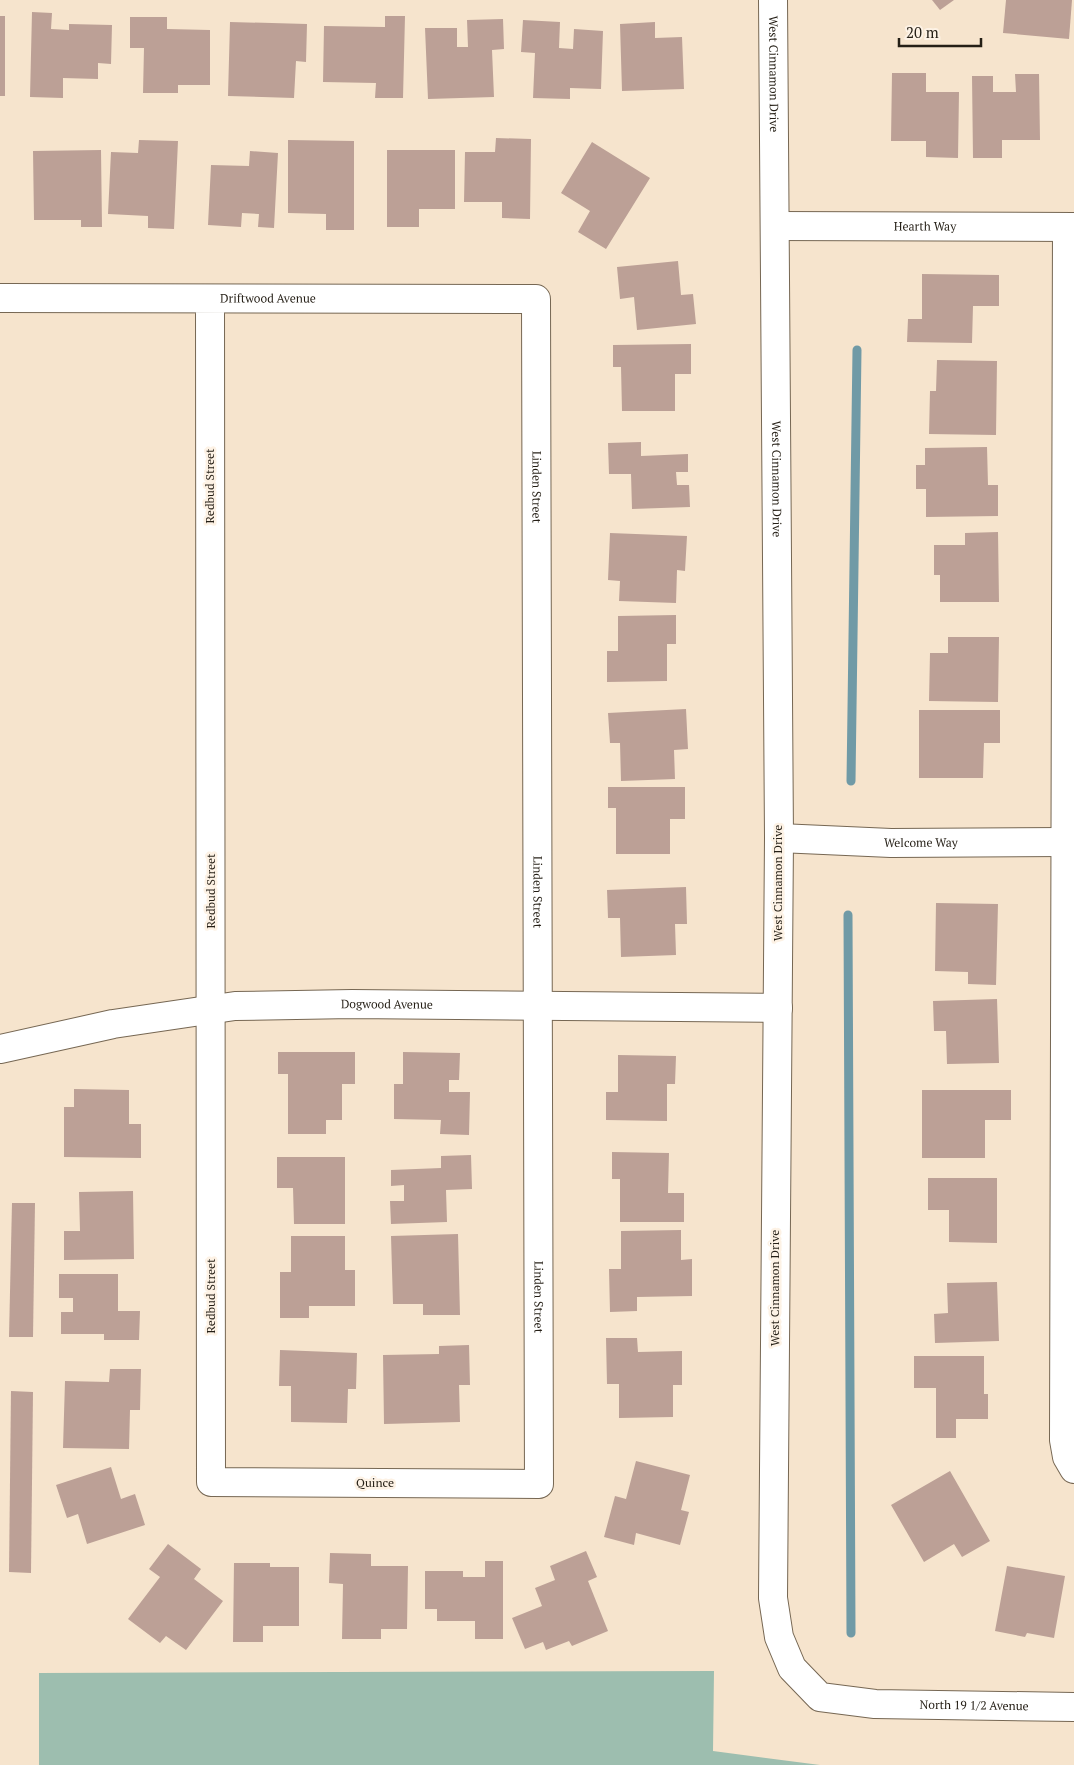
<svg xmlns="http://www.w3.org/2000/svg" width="1074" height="1765" viewBox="0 0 1074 1765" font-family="'PT Serif',serif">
<rect width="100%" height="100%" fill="#f6e4cd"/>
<polygon fill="#9dbeaf" points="714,1671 713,1751 820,1765 39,1765 39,1673"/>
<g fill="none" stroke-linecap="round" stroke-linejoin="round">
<g stroke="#709aa6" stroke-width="9">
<polyline points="851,781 857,350"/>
<polyline points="848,915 851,1633"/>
</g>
</g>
<g fill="#bca096">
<polygon points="932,0 954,0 940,10"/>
<polygon points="1006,0 1072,0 1069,39 1003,33"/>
<polygon points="32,12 52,13 51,29 69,30 69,24 112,25 111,64 98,63 98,79 63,78 63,98 30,97"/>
<rect x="0" y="16" width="5" height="80"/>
<polygon points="385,16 405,16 403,98 375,98 376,83 323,82 324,26 385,27"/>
<polygon points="130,17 167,17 167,29 210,30 210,85 178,85 178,93 143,93 144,48 130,48"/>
<polygon points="503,19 504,49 492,50 494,97 428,99 425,28 457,28 457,47 468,47 467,20"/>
<polygon points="523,20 560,22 559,48 573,49 574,29 603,31 601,89 570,88 570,99 533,98 535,53 521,52"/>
<polygon points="230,22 307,24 306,62 296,61 294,98 228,96"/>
<polygon points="655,22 655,38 682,37 684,89 622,91 620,24"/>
<polygon points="892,73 926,73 926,92 959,92 958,158 926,157 926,141 891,141"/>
<polygon points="1015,74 1039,74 1040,140 1002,140 1002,158 973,158 972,76 993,76 993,92 1016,92"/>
<polygon points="496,138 531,139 530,219 502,218 502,202 464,202 465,152 495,152"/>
<polygon points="139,140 178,141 174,229 148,228 148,216 108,214 111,152 138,153"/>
<polygon points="288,140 354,141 354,230 326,230 326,214 288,213"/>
<polygon points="592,142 650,178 606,249 578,232 590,211 561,193"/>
<polygon points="101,150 102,227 81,227 81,220 34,220 33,151"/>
<polygon points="387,150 455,150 455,209 419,209 419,227 387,227"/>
<polygon points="250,151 278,153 274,228 258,227 259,214 242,213 241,227 208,225 211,165 249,166"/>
<polygon points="678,261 681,295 693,294 696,324 637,330 634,297 620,299 617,267"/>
<polygon points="922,274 999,275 999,306 973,306 972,343 907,342 908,319 922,319"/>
<polygon points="691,344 691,374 675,374 675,411 622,411 621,367 613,367 613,345"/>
<polygon points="937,360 997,361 996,435 929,434 930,391 936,391"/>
<polygon points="641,442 641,456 688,454 688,472 676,472 677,485 689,485 690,507 632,509 631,474 609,474 608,443"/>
<polygon points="987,447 988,485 998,485 998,516 926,517 926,489 916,489 916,465 925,465 925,448"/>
<polygon points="998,532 999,602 940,602 940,575 934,575 934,545 965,545 965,533"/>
<polygon points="610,533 687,536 685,571 677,570 676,603 619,601 620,581 608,580"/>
<polygon points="676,615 676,644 667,644 667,681 607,682 607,651 618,651 618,616"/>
<polygon points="948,637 999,637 998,702 929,701 930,653 948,653"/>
<polygon points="686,709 688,749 674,750 675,779 621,781 620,743 610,743 608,713"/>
<polygon points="919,710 1000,710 1000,743 984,743 983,778 919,778"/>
<polygon points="608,787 685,787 685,819 670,819 670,854 616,854 616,808 608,808"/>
<polygon points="686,887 687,924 675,924 676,955 621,957 620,918 608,918 607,890"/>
<polygon points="936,903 998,904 996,985 968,984 968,972 935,971"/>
<polygon points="997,999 999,1063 947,1064 946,1031 934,1031 933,1001"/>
<polygon points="278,1052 355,1052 355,1084 342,1084 342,1120 326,1120 326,1134 288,1134 288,1074 278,1074"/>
<polygon points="403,1052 460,1053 459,1080 449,1080 449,1092 470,1092 469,1135 440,1134 441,1120 394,1119 394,1084 403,1084"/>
<polygon points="618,1055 676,1056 675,1084 667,1084 667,1121 606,1120 606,1092 618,1092"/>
<polygon points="74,1089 129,1090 129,1124 141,1124 141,1158 64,1157 64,1107 74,1107"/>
<polygon points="922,1090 1011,1090 1011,1120 985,1120 985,1158 922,1158"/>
<polygon points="612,1152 669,1153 668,1193 684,1193 684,1222 620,1222 620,1179 612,1179"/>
<polygon points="471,1155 472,1189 446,1190 447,1222 391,1224 390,1201 404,1201 404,1185 391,1186 391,1170 441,1168 441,1156"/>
<polygon points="277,1157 345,1157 345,1224 294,1224 293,1188 277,1188"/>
<polygon points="928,1178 997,1178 997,1243 949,1242 949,1210 928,1210"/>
<polygon points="133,1191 134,1259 64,1260 64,1231 80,1231 79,1192"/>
<polygon points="12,1203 35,1203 33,1337 9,1337"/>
<polygon points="681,1230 681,1260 692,1259 692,1296 637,1297 637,1311 610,1312 609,1269 621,1269 621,1231"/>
<polygon points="458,1234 460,1315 423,1315 423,1304 393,1304 391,1236"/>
<polygon points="291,1236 345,1236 345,1270 355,1270 355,1306 309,1306 309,1318 280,1318 280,1272 291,1272"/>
<polygon points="59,1274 118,1274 118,1311 140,1311 139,1340 104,1340 104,1334 61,1334 61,1312 73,1312 73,1298 59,1298"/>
<polygon points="997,1282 999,1341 935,1343 934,1314 948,1313 947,1283"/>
<polygon points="606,1338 637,1338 638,1352 682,1351 682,1385 673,1385 673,1417 619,1418 619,1384 607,1384"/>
<polygon points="469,1345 470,1385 459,1385 460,1422 384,1424 383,1355 439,1354 439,1346"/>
<polygon points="280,1350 357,1353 356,1389 348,1389 347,1423 291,1422 291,1386 279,1386"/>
<polygon points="914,1356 984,1356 984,1394 988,1394 988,1419 956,1419 956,1438 936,1438 936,1388 914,1388"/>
<polygon points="110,1369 141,1369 140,1410 130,1410 129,1449 63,1448 65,1381 109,1382"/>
<polygon points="11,1391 33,1392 31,1573 9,1572"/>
<polygon points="636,1461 690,1475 681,1510 689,1512 680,1545 636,1533 634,1545 604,1537 615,1496 626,1499"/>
<polygon points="111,1467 121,1499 135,1494 145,1525 87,1544 78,1514 67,1518 56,1485"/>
<polygon points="950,1471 990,1541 962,1557 954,1544 924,1562 891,1505"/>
<polygon points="168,1544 201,1569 194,1579 223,1601 186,1650 166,1636 160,1643 128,1619 160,1577 149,1569"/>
<polygon points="586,1551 597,1577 588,1581 608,1631 572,1646 569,1641 546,1650 543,1642 525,1649 512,1618 542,1606 535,1588 555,1580 550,1566"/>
<polygon points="330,1553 371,1554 371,1566 408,1566 407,1629 381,1629 381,1639 342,1639 343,1584 329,1583"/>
<polygon points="485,1561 503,1561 503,1639 475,1639 475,1621 437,1621 437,1609 425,1609 425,1571 463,1571 463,1577 485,1577"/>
<polygon points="234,1563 270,1563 270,1567 299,1567 299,1626 263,1626 263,1642 233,1642"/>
<polygon points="1007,1566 1065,1576 1054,1638 1027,1633 1025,1637 995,1631"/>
</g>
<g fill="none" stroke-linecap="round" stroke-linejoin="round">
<g stroke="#766753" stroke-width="30">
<g id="street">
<path id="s1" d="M775,226L1074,227"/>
<polyline points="1067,227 1064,1440 1067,1457 1074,1469"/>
<path id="s2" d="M0,298L536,299L539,1484L211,1482L210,299"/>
<path id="s3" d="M779,838L891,843L1065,842"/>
<path id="s4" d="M0,1049L113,1024L235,1006L352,1004L778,1008"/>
</g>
</g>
<g stroke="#766753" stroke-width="30">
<g id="secondary">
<path id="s5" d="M773,0L779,838L773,1598L779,1637L792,1668L820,1697L875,1704L1074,1707"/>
</g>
</g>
<use href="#street" stroke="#fff" stroke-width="28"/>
<use href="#secondary" stroke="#fff" stroke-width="28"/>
</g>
<g text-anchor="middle" stroke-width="5" stroke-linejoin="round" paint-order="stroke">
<g font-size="12" fill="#241e15" stroke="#fdf2e5">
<text dy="4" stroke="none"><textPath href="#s5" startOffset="74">West Cinnamon Drive</textPath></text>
<text dy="4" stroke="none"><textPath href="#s1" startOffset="150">Hearth Way</textPath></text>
<text dy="4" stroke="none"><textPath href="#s2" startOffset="268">Driftwood Avenue</textPath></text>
<text dy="4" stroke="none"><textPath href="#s5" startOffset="479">West Cinnamon Drive</textPath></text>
<text transform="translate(210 486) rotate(-90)" y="4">Redbud Street</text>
<text dy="4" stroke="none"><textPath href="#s2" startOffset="724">Linden Street</textPath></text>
<text dy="4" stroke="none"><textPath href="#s3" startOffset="142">Welcome Way</textPath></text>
<text transform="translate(778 883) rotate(-90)" y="4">West Cinnamon Drive</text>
<text transform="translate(211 891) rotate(-90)" y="4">Redbud Street</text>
<text dy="4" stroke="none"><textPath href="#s2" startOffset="1129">Linden Street</textPath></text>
<text dy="4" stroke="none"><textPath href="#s4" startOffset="391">Dogwood Avenue</textPath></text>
<text transform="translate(775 1288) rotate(-90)" y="4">West Cinnamon Drive</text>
<text transform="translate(211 1296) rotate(-90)" y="4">Redbud Street</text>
<text dy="4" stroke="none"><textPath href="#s2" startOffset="1534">Linden Street</textPath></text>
<text x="375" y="1487">Quince</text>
<text dy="4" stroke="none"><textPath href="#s5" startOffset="1866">North 19 1/2 Avenue</textPath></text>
</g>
</g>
<path d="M899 38v8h82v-8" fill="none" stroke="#241e15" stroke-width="2.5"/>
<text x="906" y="38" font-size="15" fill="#241e15" stroke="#fdf2e5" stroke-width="4" paint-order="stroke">20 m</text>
</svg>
